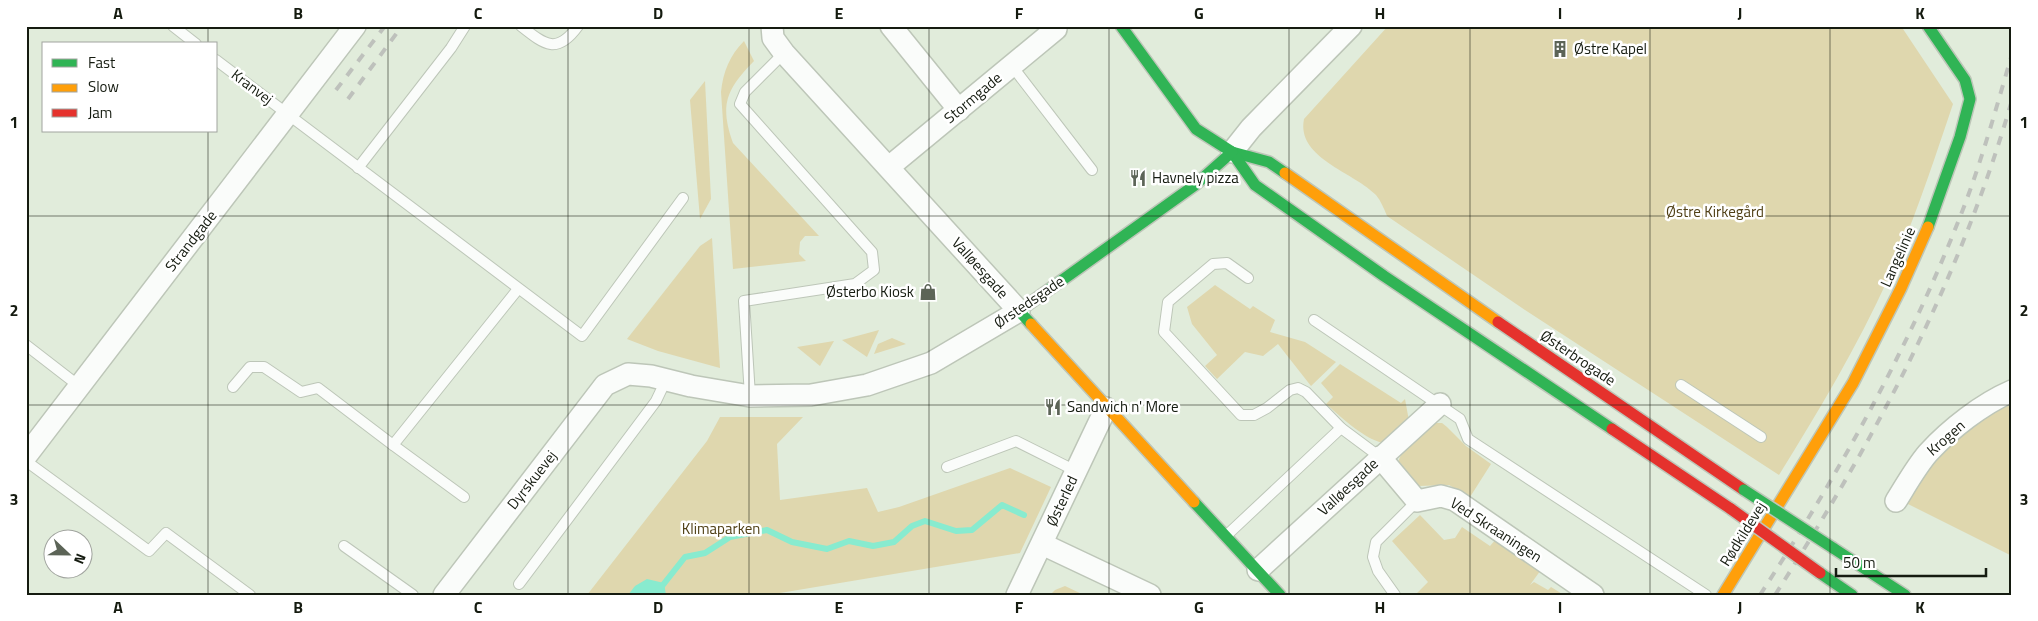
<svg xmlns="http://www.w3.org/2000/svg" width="2038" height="621" viewBox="0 0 2038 621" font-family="'Titillium Web',sans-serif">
<rect width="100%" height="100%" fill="#e1ecdb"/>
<g fill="#dfd7ae">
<path d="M1388,26H1901L1953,104C1933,163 1914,222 1888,279C1857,347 1818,412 1779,475L1525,310L1387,216C1384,209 1381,201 1376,195C1354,172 1296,158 1304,119Z"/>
<path d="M744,41L754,61C727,89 719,104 733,143L819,236H805L800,242L799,254L806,261L733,269L721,92C723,72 730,55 744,41Z"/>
<polygon points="705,81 711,199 700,219 690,100"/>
<polygon points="712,238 720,368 658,351 627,339 700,246"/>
<polygon points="1215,285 1250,309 1253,306 1275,320 1270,332 1305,342 1336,362 1311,386 1278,344 1263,356 1245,352 1217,379 1205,366 1217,355 1192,324 1187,307"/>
<polygon points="879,330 867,357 842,340"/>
<polygon points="892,338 906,344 874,354 878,344"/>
<polygon points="834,341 820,366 797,347"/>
<path d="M1340,364L1401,403L1405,399L1409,421L1386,443C1368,443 1339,415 1326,404L1333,397L1321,383Z"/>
<polygon points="2012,401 2012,556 1904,502 1937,454 1968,427"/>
<polygon points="720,417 803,417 777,444 780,500 867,488 878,512 899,507 1010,468 1051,487 1020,553 768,595 587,595 707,441"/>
<path d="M1434,423H1442L1447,427L1466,446L1491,464L1470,497L1449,485L1418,486C1412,480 1402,472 1399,465C1395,453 1425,431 1434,423Z"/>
<polygon points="1420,515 1444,540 1455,538 1462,527 1490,546 1497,538 1543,567 1530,585 1534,582 1548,590 1551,587 1564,595 1415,595 1428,582 1392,541"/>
<polygon points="1065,586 1084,595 1050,595 1055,590"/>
</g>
<polygon fill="#88ebcf" points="647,579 664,583 666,595 628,595 635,586"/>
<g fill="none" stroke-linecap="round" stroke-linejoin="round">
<polyline stroke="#88ebcf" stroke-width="6" points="655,595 685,557 705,553 730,537 767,530 792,542 827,549 849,541 873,546 894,542 912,526 925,521 956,531 972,530 1002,505 1024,515"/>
<g stroke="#bdc6b8" stroke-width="12">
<g id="lane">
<polyline points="173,26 196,44"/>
<path d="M521,26C545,45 557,55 578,26"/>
<polyline points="216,60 582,336 683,198"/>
<polyline points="1012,66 1092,170"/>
<polyline points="358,168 451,48 465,26"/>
<polyline points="1248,278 1227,263 1213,264 1168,302 1164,332 1241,415 1254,415 1267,408 1290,390 1298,388 1306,392 1341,428 1380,457"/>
<polyline points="1314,320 1460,419 1468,439 1706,595"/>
<polyline points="26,345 79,386"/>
<polyline points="1681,385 1761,437"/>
<polyline points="233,387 250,367 264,367 301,392 318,388 393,445"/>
<polyline points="750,396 744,301 855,284 874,270 872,252 740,104 745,92 784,53"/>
<polyline points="26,461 149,551 166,533 250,595"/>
<polyline points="947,467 1016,441 1076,471"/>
<polyline points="464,497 393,445 518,289"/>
<polyline points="1227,535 1341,428"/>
<polyline points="344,546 413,595"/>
<polyline points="519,584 656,401 666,380"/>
<polyline points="1395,595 1378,571 1373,557 1376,542 1417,501"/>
</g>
</g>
<g stroke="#bdc6b8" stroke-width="24">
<g id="street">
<polyline points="891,26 959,110"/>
<polyline points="1232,152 1251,128 1351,26"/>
<polyline points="889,167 1056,29"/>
<polyline points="26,456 355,26"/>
<polyline points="1380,457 1417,501 1441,496 1455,500 1593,595"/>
<path d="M1896,501C1906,485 1916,467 1928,453C1950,429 1982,404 2012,391"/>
<polyline points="1042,544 1150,595"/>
<polyline points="1258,570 1440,404"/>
<polyline points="444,595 605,385 628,374 651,376 691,386 750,396 811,395 867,385 931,363 1019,311 784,53 773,38 772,26"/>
<polyline points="1017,595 1106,408"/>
</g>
</g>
<g stroke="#bdc6b8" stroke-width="14">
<g id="fast">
<polyline points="1121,26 1196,129 1232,152 1269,162 1285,173"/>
<polyline points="1232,152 1255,185 1384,276 1612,429"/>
<polyline points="1928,227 1960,137 1970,99 1965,80 1928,26"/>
<polyline points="1031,324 1019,311 1195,185 1232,152"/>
<polyline points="1194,502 1280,595"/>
<polyline points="1833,548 1905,595"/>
<polyline points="1820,573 1852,595"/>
</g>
</g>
<g stroke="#bdc6b8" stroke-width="14">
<g id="slow">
<polyline points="1285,173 1498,322"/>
<polyline points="1031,324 1194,502"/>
<polyline points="1723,595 1853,383 1901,288 1928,227"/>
</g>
</g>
<g stroke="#bdc6b8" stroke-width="14">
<g id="jam">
<polyline points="1498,322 1744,490"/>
<polyline points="1612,429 1731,509"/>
</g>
</g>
<use href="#lane" stroke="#fafcfa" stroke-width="10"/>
<use href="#street" stroke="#fafcfa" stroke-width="21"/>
<use href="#fast" stroke="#30b455" stroke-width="11"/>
<use href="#slow" stroke="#ff9f0a" stroke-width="11"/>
<use href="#jam" stroke="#e5322d" stroke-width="11"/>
<g stroke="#bec1bc" stroke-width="4" stroke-dasharray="9 9" stroke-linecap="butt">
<polyline points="336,90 385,26"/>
<polyline points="348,99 402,26"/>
<path d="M1760,595C1836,478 1904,357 1956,227C1979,171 1995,112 2012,54"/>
<path d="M1775,595C1876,438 1960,280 2012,100"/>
</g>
<g stroke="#bdc6b8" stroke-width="14" stroke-linecap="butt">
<polyline id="fast-bridge" points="1744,490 1833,548"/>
</g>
<g stroke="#bdc6b8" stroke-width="14" stroke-linecap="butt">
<polyline id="jam-bridge" points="1731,509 1820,573"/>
</g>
<use href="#fast-bridge" stroke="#30b455" stroke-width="11"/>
<use href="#jam-bridge" stroke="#e5322d" stroke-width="11"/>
</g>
<path fill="none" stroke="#151b10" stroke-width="1" stroke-opacity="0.55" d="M208,26V44M388,26V595M568,26V595M749,26V595M929,26V595M1109,26V595M1289,26V595M1470,26V595M1650,26V595M1830,26V595M208,131V595M26,216H2012M26,405H2012"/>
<defs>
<g id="building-bare" transform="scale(1.35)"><path d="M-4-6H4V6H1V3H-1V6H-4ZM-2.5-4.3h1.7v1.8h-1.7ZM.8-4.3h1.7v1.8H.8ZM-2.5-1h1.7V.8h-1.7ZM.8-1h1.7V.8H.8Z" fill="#5c6457" stroke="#fff" stroke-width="2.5" paint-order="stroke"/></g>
<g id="restaurant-bare" transform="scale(1.35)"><path d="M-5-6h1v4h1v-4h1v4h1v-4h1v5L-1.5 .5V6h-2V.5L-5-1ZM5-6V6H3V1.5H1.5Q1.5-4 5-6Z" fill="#5c6457" stroke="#fff" stroke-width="2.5" paint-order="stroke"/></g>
<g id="shop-bare" transform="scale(1.35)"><path d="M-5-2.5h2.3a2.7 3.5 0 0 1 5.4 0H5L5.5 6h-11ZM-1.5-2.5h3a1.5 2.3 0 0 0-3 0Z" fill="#5c6457" stroke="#fff" stroke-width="2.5" paint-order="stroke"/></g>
</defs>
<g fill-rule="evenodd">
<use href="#building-bare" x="1560" y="49"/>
<use href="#restaurant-bare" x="1138" y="178"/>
<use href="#shop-bare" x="928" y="292"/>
<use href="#restaurant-bare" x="1053" y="407"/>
</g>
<g text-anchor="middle" stroke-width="5" stroke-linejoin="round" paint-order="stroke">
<g font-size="15" fill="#151b10" stroke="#fff" text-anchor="start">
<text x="1574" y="54">Østre Kapel</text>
<text x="1152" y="183">Havnely pizza</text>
<text x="914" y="297" text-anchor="end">Østerbo Kiosk</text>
<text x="1067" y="412">Sandwich n' More</text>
</g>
<g font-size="15" fill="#151b10" stroke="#fff">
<text transform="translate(252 87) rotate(37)" y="5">Kranvej</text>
<text transform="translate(973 98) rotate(-40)" y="5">Stormgade</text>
<text transform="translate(191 241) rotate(-52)" y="5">Strandgade</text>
<text transform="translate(1898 257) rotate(-66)" y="5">Langelinie</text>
<text transform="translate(980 268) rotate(48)" y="5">Valløesgade</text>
<text transform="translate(1029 302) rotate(-34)" y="5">Ørstedsgade</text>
<text transform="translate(1578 358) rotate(34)" y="5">Østerbrogade</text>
<text transform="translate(1946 438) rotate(-41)" y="5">Krogen</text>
<text transform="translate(532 480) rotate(-52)" y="5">Dyrskuevej</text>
<text transform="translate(1348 487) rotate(-43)" y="5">Valløesgade</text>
<text transform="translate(1062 501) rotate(-65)" y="5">Østerled</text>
<text transform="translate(1496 530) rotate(33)" y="5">Ved Skraaningen</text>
<text transform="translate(1743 534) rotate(-58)" y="5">Rødkildevej</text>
</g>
<g font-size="15" fill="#4f3f15" stroke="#fff">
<text x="1715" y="217">Østre Kirkegård</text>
<text x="721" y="534">Klimaparken</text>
</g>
</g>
<rect width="2038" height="621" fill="none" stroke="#ffffff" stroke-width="55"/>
<rect x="42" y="42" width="175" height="90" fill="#ffffff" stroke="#a1a49f"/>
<rect x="52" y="59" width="25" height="8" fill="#30b455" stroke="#a1a49f"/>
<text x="88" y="68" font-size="15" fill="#151b10">Fast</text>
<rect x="52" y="84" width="25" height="8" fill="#ff9f0a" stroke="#a1a49f"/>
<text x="88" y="92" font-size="15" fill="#151b10">Slow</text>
<rect x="52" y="109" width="25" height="8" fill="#e5322d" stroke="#a1a49f"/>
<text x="88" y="118" font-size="15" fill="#151b10">Jam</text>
<g transform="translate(68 554) rotate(112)"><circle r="24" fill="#ffffff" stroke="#a1a49f"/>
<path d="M0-4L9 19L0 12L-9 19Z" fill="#5c6457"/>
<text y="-8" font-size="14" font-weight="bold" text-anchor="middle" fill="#151b10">N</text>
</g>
<path d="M1836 568v8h150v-8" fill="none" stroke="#151b10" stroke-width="2.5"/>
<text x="1843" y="568" font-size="15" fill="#151b10" stroke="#ffffff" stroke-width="4" paint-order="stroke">50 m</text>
<rect x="28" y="28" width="1982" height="566" fill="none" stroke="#151b10" stroke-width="2"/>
<g font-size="16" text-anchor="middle" font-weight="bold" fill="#151b10">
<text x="118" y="19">A</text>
<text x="298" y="19">B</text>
<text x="478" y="19">C</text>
<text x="658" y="19">D</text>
<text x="839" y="19">E</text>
<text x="1019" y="19">F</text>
<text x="1199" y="19">G</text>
<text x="1380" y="19">H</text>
<text x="1560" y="19">I</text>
<text x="1740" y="19">J</text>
<text x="1920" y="19">K</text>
<text x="14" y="128">1</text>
<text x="2024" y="128">1</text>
<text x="14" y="316">2</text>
<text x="2024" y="316">2</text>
<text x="14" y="505">3</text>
<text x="2024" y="505">3</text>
<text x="118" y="613">A</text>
<text x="298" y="613">B</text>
<text x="478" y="613">C</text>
<text x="658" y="613">D</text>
<text x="839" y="613">E</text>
<text x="1019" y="613">F</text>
<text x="1199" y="613">G</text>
<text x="1380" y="613">H</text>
<text x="1560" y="613">I</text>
<text x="1740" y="613">J</text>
<text x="1920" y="613">K</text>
</g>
</svg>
